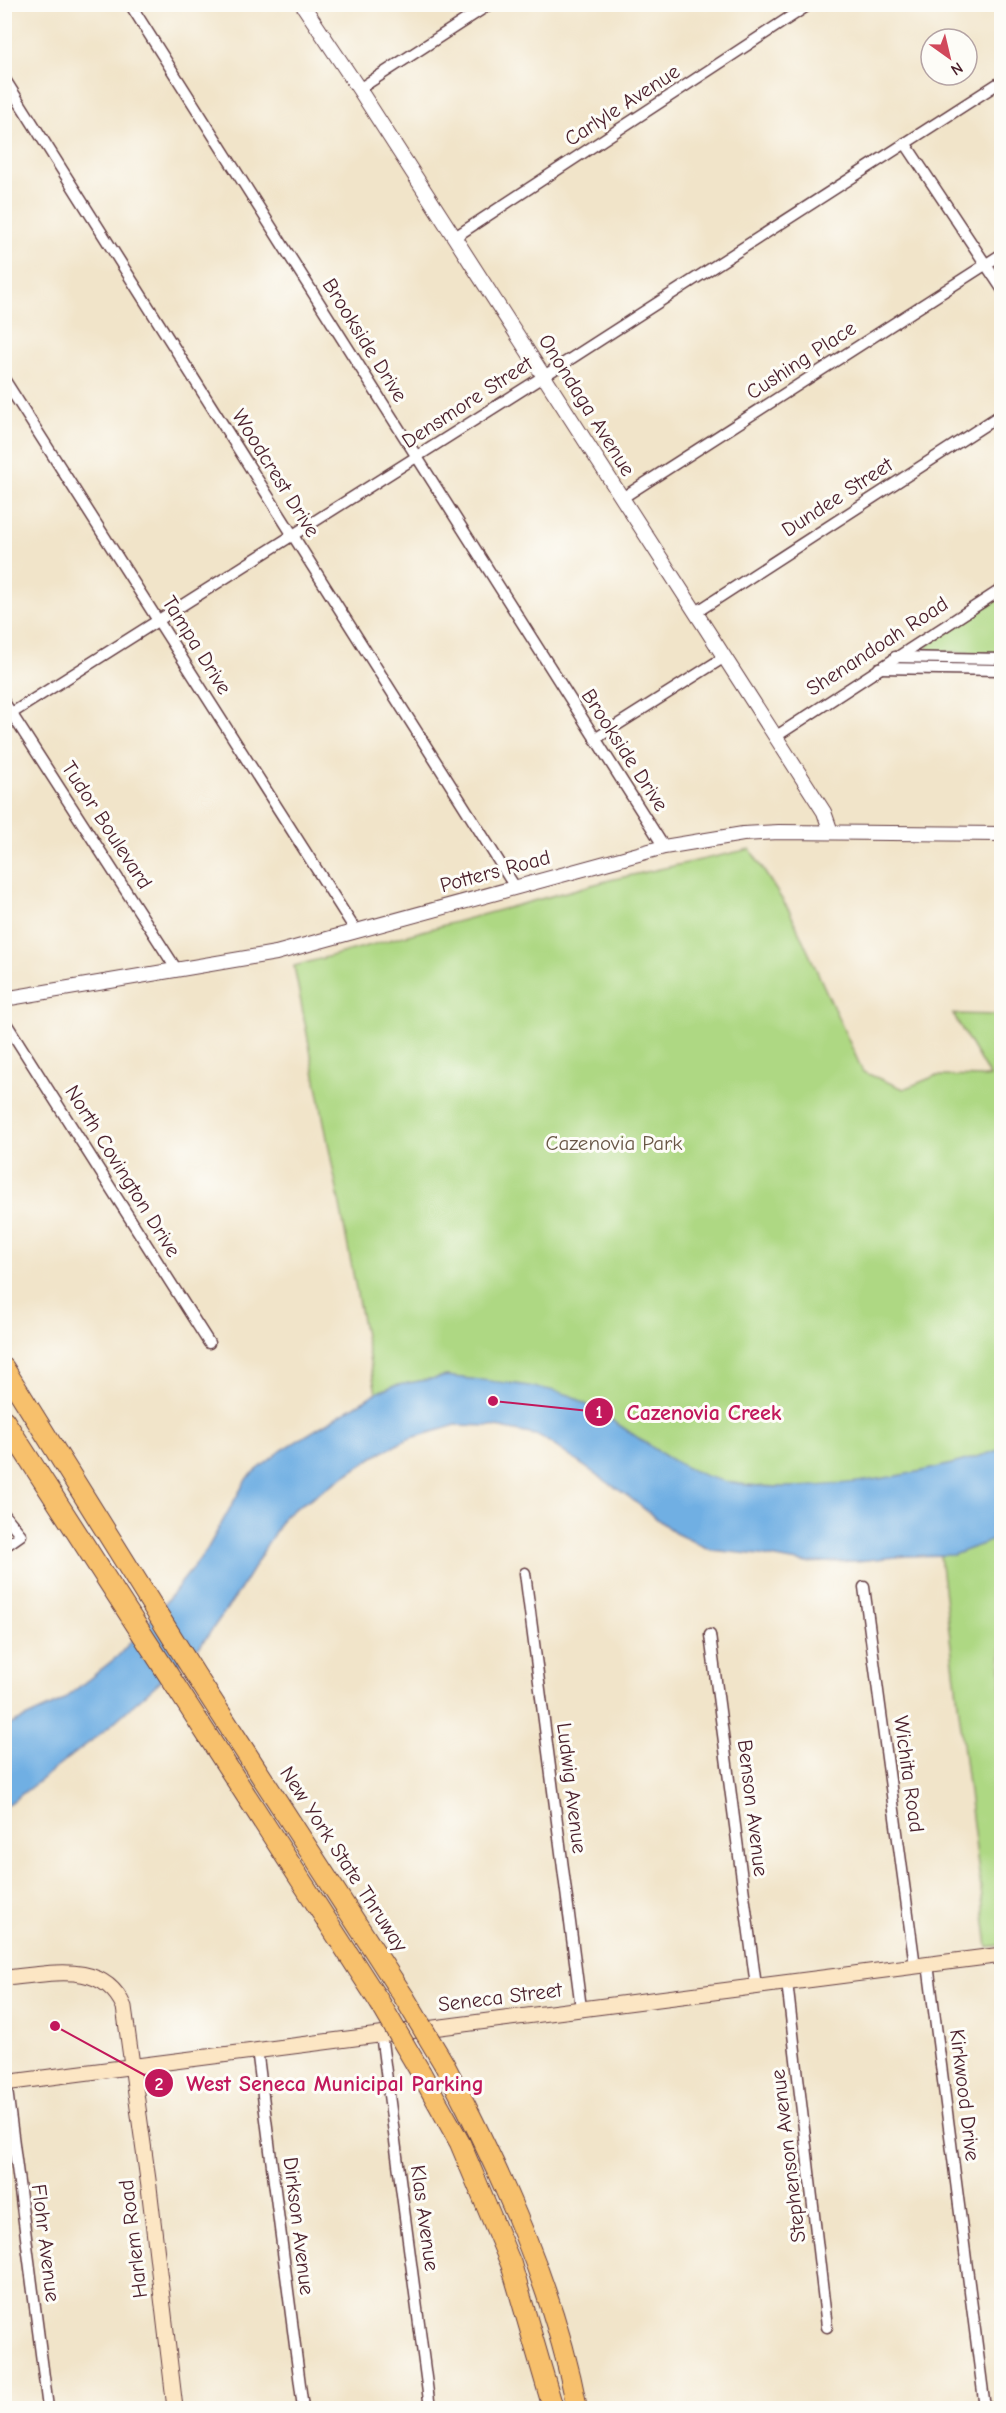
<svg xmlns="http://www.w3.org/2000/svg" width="1006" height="2413" viewBox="0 0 1006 2413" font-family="'Comic Neue',sans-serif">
<rect width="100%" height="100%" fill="#fdfcf7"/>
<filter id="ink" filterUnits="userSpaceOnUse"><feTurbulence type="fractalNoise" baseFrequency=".0167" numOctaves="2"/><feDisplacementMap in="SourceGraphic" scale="12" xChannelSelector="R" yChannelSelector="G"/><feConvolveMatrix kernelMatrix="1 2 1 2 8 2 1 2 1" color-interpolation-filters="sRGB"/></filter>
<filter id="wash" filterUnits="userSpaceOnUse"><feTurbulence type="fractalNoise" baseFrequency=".008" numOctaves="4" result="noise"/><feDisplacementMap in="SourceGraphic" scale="24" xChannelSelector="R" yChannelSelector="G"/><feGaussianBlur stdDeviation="1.35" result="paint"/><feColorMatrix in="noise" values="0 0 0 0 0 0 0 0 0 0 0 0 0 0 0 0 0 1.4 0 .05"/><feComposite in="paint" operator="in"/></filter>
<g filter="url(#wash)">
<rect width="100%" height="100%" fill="#f1e4c9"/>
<g fill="#aed883" stroke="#7c7c57" stroke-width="1.5">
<polygon points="1001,597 1001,654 926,651 927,645"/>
<polygon points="750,849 790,912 863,1072 904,1089 935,1076 990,1077 953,1014 1001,1015 1001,1945 988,1947 937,1532 693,1482 569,1395 447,1376 393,1386 376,1393 294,966 610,880"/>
</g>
<path fill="#70afe3" stroke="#5d6787" stroke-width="1.5" d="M447,1376C483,1381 536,1384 569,1395C577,1398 585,1404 592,1408C631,1430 664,1461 706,1476C781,1502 927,1476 1001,1449V1537L953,1555L906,1556L857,1561L803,1563L760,1555L711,1550L675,1533L629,1497L540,1436L491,1426L456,1425L408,1439L375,1456L285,1515L240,1590L201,1645L104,1731L5,1807V1727L60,1702L118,1656L165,1603L206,1551L247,1478L282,1450L376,1393L393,1386Z"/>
</g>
<g filter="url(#ink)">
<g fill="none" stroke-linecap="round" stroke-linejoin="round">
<g stroke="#633d43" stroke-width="13">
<g id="minor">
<polyline points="130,4 664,847"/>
<polyline points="4,78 515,887"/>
<polyline points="359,89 490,4"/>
<polyline points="905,143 1002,289"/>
<polyline points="455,237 810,4"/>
<polyline points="4,379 356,931"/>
<polyline points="622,498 1002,254"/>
<polyline points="695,613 1002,414"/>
<polyline points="895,657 1002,659"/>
<polyline points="879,668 1002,670"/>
<polyline points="4,702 177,970"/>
<polyline points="12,713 544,376 1002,81"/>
<polyline points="775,737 1002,589"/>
<polyline points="595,739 723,658"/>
<polyline points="4,1020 209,1343"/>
<polyline points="4,1514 21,1535 4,1547"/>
<polyline points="525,1573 581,2008"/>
<polyline points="864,1587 915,1966"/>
<polyline points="710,1635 756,1986"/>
<polyline points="928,1964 985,2408"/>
<polyline points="787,1982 827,2327"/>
<polyline points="381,2034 430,2408"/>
<polyline points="257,2049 303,2408"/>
<polyline points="6,2082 48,2408"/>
</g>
</g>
<g stroke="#633d43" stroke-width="16">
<g id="tertiary">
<polyline points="302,4 359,89 824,812 831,832"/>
<polyline points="4,999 276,953 664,847 743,834 779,832 1002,834"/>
</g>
</g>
<g stroke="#633d43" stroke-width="17">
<g id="secondary">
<path d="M4,1978C47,1975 103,1958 124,2007L149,2187L175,2408"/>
<polyline points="4,2083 1002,1955"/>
</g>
</g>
<g stroke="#633d43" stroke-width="22">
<g id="motorway">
<polyline points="4,1368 195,1674 404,1997"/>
<polyline points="4,1420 380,2003"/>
<path d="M444,2064C501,2172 554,2288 577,2408"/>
<polyline points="421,2073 460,2143 511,2264 553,2408"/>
</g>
</g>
<use href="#minor" stroke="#fff" stroke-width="10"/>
<use href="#tertiary" stroke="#fff" stroke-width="14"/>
<use href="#secondary" stroke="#fce6c4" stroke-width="15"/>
<use href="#motorway" stroke="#f7c06c" stroke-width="20"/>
<g stroke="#633d43" stroke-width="22" stroke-linecap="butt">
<g id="motorway-bridge">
<polyline points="404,1997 444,2064"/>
<polyline points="380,2003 421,2073"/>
</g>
</g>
<use href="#motorway-bridge" stroke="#f7c06c" stroke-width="20"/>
</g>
</g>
<g text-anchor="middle" stroke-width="6" stroke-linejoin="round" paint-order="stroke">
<g font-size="21" fill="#4a1f2b" stroke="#fdfcf7">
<text transform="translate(622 105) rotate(-33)" y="7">Carlyle Avenue</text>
<text transform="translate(365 340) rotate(58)" y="7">Brookside Drive</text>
<text transform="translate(801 360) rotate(-33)" y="7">Cushing Place</text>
<text transform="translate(467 402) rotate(-33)" y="7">Densmore Street</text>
<text transform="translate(587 405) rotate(58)" y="7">Onondaga Avenue</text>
<text transform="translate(276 473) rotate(58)" y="7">Woodcrest Drive</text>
<text transform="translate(837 497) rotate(-33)" y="7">Dundee Street</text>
<text transform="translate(197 645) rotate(58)" y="7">Tampa Drive</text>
<text transform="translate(877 646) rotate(-33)" y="7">Shenandoah Road</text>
<text transform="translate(625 750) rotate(57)" y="7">Brookside Drive</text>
<text transform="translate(107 825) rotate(57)" y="7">Tudor Boulevard</text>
<text transform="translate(495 871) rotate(-15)" y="7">Potters Road</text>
<text transform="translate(123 1171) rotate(58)" y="7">North Covington Drive</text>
<text transform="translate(909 1774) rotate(82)" y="7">Wichita Road</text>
<text transform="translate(572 1788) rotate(83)" y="7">Ludwig Avenue</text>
<text transform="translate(753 1808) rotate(83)" y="7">Benson Avenue</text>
<text transform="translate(344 1859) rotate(57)" y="7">New York State Thruway</text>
<text transform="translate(500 1997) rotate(-7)" y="7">Seneca Street</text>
<text transform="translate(965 2095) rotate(83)" y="7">Kirkwood Drive</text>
<text transform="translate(788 2156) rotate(-97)" y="7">Stephenson Avenue</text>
<text transform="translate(425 2218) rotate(82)" y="7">Klas Avenue</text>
<text transform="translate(299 2226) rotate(83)" y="7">Dirkson Avenue</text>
<text transform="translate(133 2239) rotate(-97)" y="7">Harlem Road</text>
<text transform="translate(46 2243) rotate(83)" y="7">Flohr Avenue</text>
</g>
<g font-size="21" fill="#685645" stroke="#fdfcf7">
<text x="614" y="1150">Cazenovia Park</text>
</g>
</g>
<path fill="none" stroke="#c2185b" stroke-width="2" d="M493 1401L599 1412M55 2026L159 2083"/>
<g fill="#c2185b" stroke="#fdfcf7" stroke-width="2">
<circle cx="493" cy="1401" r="6"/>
<circle cx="55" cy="2026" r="6"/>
<circle cx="599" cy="1412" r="15"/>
<circle cx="159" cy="2083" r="15"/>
</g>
<g font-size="18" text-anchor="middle" font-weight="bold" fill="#fff">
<text x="599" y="1418">1</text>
<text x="159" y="2090">2</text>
</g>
<g font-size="22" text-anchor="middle" font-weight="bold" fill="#c2185b" stroke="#fdfcf7" stroke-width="6" stroke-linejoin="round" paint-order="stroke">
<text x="704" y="1420">Cazenovia Creek</text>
<text x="335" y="2091">West Seneca Municipal Parking</text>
</g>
<rect width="1006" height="2413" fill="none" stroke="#fdfcf7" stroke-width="24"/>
<g transform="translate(949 57) rotate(146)"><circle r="28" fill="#fdfcf7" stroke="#b5a4a5" stroke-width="1.5"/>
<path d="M0-4.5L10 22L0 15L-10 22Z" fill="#d1495b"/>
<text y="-9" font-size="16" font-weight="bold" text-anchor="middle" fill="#4a1f2b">N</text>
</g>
</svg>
